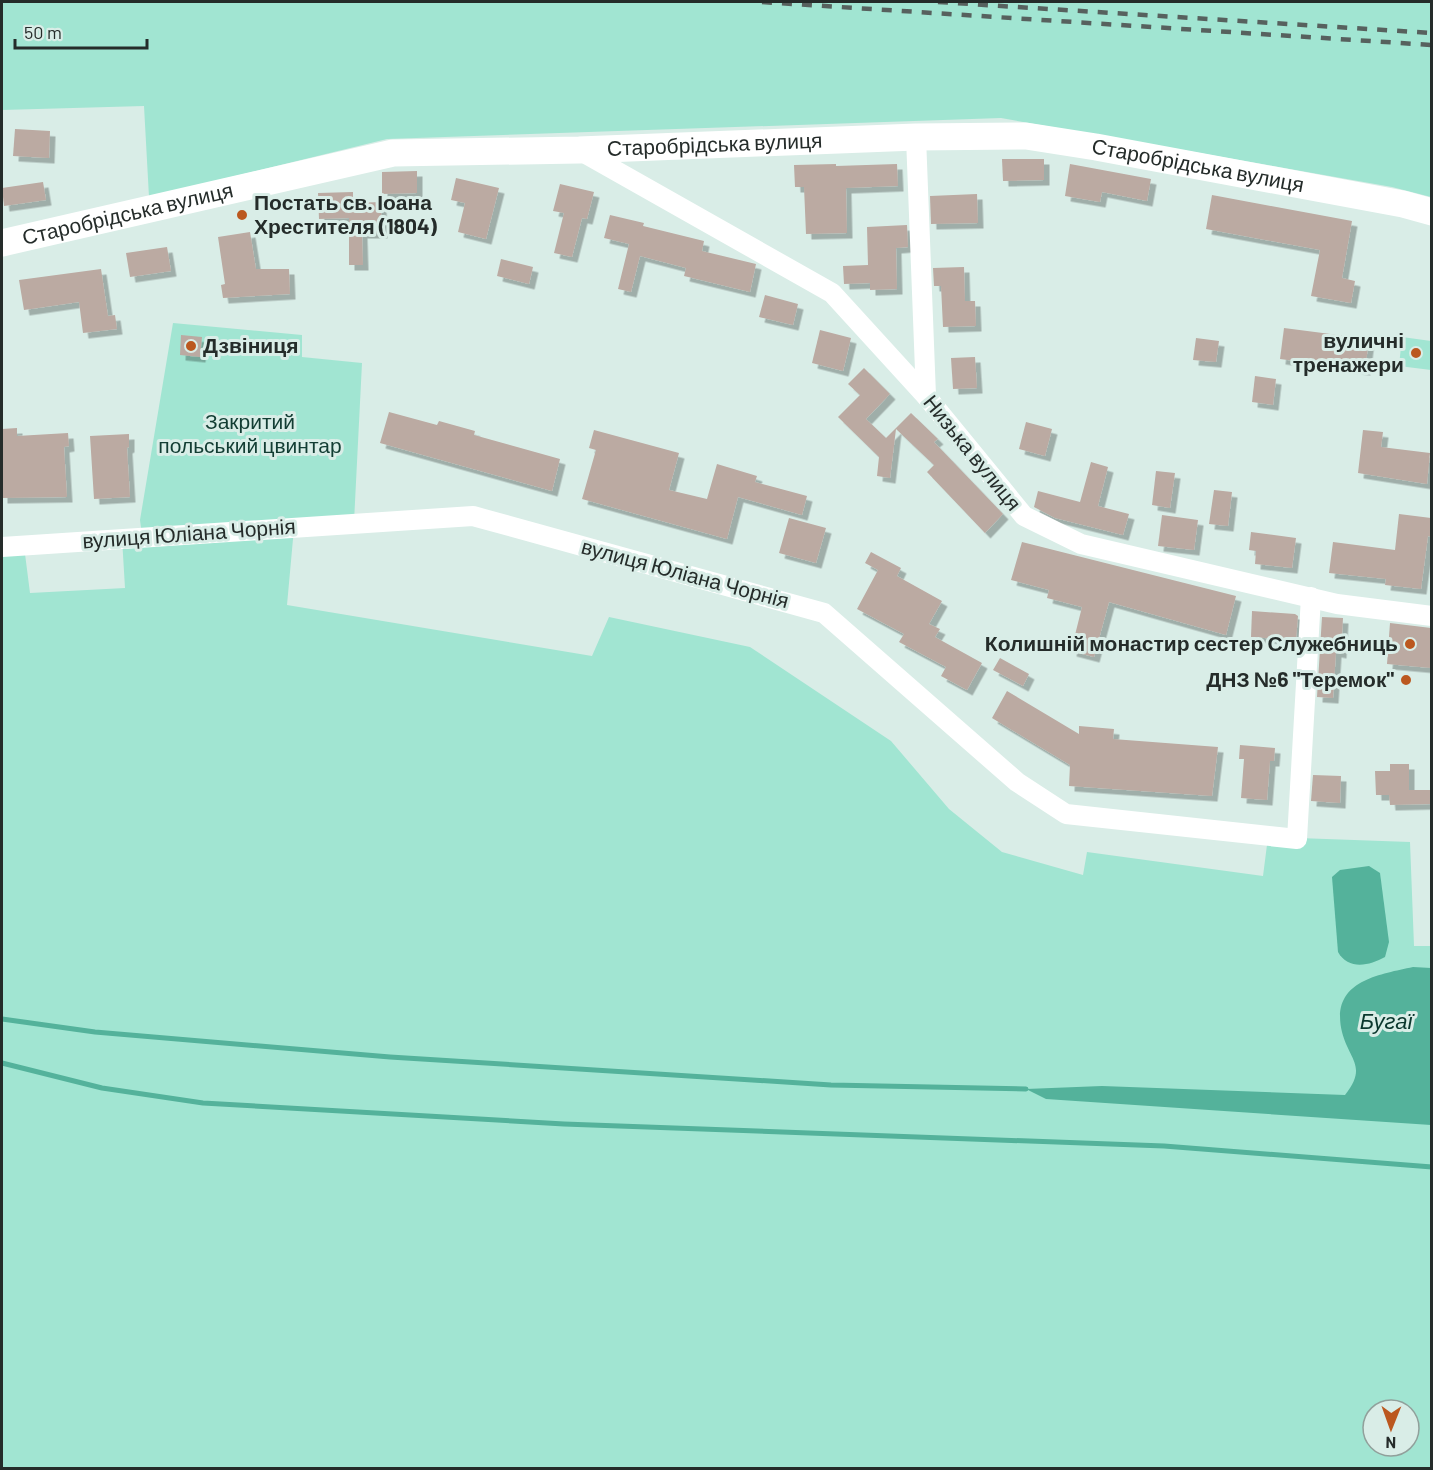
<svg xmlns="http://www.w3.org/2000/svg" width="1433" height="1470" viewBox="0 0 1433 1470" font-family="Barlow,sans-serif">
<defs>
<filter id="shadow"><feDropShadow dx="5.5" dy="5.5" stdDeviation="0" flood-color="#0004"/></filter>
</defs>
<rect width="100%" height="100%" fill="#d9ede7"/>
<g fill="#a1e5d2" fill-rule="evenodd">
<polygon points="2,2 1431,2 1431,197 1392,187 1001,118 387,139 149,197 144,106 2,110"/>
<polygon points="173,323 302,335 302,357 362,363 354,522 142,535 140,520"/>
<polygon points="1402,337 1431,341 1431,370 1399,366"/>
<path d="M294,528L287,605L592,656L609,617L750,647L891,741L949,809L1002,852L1083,875L1087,852L1263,876L1268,837L1410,842L1414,946H1432L1431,1468H2V547L24,546L30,593L125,588L122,538ZM1373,1410H1409V1446H1373Z"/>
</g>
<g fill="#54b29b">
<path d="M1369,866L1380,873L1389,942L1385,957C1369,966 1348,970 1338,952L1332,877L1340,870Z"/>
<path d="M1413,967L1431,968V1125L1046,1099L1026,1089L1102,1086L1345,1095C1368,1066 1349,1060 1342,1032C1330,982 1376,975 1413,967Z"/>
</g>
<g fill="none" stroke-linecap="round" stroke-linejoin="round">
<g stroke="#54b29b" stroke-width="5">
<polyline points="2,1019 95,1032 390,1057 831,1085 1026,1089"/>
<polyline points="2,1063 102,1088 203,1103 564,1124 1164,1146 1432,1167"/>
</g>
</g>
<g fill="#bbaaa2" filter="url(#shadow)">
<polygon points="15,129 50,131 49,158 13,156"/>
<polygon points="1002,159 1044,159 1044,180 1003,181"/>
<polygon points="836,164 836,166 897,164 898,186 846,188 847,233 806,234 804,187 795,187 794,165"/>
<polygon points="1070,164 1151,179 1147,201 1102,192 1100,202 1065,196"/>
<polygon points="417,171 417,193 382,194 382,172"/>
<polygon points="456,178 499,188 486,239 458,232 465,203 451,200"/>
<polygon points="43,182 46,200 4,206 2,188"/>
<polygon points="560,184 594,192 587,219 582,218 572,257 554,253 564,213 553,211"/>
<polygon points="353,192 353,203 381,202 382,233 362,233 363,265 349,265 349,218 319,219 318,193"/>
<polygon points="977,194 978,223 931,224 930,196"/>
<polygon points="1212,195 1352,221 1342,278 1355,281 1351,303 1311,296 1320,250 1206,229"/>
<polygon points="610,215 644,223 643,226 704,241 702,251 756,264 750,292 684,276 686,268 640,256 631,292 618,289 629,244 604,238"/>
<polygon points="907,225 908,247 896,248 897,289 870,290 870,283 844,284 843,266 868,265 867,227"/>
<polygon points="250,232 256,269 289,269 290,294 223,298 221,285 225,284 218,237"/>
<polygon points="167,247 171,271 130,277 126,253"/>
<polygon points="501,259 533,267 529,284 497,276"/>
<polygon points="964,267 965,301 975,301 976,326 943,327 941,286 934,286 933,268"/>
<polygon points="101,269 108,316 115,315 117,329 83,333 79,302 24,310 19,280"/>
<polygon points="765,295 798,304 793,325 759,317"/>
<polygon points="1284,328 1369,339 1365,370 1280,359"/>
<polygon points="820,330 851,338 843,371 812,363"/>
<polygon points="181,335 202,337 200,357 180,355"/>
<polygon points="1196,338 1219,341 1216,362 1193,360"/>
<polygon points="975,357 977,388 953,389 951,358"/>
<polygon points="864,368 890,394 866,419 886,438 911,413 938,439 934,442 1003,514 985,533 927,472 934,465 896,429 890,478 877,476 879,457 838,417 860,395 848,384"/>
<polygon points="1255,376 1276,379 1273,405 1252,402"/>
<polygon points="389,412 437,425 439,421 475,431 474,435 560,459 552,491 380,443"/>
<polygon points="1026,422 1052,429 1045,456 1019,449"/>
<polygon points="17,428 17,436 68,433 69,446 64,447 67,497 2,498 2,429"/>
<polygon points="594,430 679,453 669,490 707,499 717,464 757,476 755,482 807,496 802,515 738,497 727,539 582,499 596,450 589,448"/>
<polygon points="1363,430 1383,432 1381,447 1430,453 1427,484 1358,473"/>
<polygon points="129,434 129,447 127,448 130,497 94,499 90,436"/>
<polygon points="1091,462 1108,467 1098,506 1129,514 1123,535 1055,518 1034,507 1038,491 1080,502"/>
<polygon points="1156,471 1175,473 1170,508 1152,505"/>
<polygon points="1214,490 1232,492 1228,526 1209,524"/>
<polygon points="1399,514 1431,518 1431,537 1428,536 1421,589 1385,585 1386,579 1329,573 1333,542 1395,550"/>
<polygon points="1162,515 1198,520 1194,550 1158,546"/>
<polygon points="789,518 826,528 816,563 779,553"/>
<polygon points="1251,532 1296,538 1292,568 1255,564 1256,551 1249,550"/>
<polygon points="1022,542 1236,596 1226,635 1109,602 1094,657 1071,651 1082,607 1047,598 1049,590 1011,580"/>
<polygon points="871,552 901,568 897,576 942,601 929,624 940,629 935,637 982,663 967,690 941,676 946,667 899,642 904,634 857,609 878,570 865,563"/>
<polygon points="1252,611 1295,614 1298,616 1296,640 1251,637"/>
<polygon points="1322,617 1343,618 1341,653 1336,652 1333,698 1317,697"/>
<polygon points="1390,623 1431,628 1431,668 1387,664"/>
<polygon points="1000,658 1029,674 1023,686 993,670"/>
<polygon points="1007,691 1079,734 1079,726 1114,729 1113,739 1218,747 1212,796 1069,786 1070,765 992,718"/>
<polygon points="1240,745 1275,748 1274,761 1270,761 1267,800 1241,798 1244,759 1239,759"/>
<polygon points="1390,764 1409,764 1409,790 1431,790 1431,804 1390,805 1389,795 1376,795 1375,771 1390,771"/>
<polygon points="1313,775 1341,776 1340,803 1311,801"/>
</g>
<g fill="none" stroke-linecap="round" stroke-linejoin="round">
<g stroke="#fff" stroke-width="20">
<polyline points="916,137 926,396"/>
<polyline points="579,150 832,293 926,396 1024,516 1081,544 1337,604 1432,616"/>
<polyline points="2,547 473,516 824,613 1017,782 1066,814 1297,839 1311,597"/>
</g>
<path stroke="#fff" stroke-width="27" id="s1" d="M2,243L393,153L579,150L916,137L1026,136L1096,147L1403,204L1432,212"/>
<g stroke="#57615e" stroke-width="4.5" stroke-dasharray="10 10" stroke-linecap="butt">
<polyline points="762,2 1432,45"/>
<polyline points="938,2 1432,33"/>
</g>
</g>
<g fill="#bb581f" stroke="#d9ede7" stroke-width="2">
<circle cx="242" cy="215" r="6"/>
<circle cx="191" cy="346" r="6"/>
<circle cx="1416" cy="353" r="6"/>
<circle cx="1410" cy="644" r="6"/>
<circle cx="1406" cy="680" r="6"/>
</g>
<g text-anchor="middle" stroke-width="6" stroke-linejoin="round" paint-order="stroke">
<g font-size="21" fill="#252c2a" stroke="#d9ede7">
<text dy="7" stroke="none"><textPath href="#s1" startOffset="723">Старобрідська вулиця</textPath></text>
<text dy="7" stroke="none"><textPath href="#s1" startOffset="1209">Старобрідська вулиця</textPath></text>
<text dy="7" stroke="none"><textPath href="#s1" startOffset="129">Старобрідська вулиця</textPath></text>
<text transform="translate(972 453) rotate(51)" y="7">Низька вулиця</text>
<text transform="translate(189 534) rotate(-4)" y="7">вулиця Юліана Чорнія</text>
<text transform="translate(685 574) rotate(15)" y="7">вулиця Юліана Чорнія</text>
</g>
<g font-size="21" font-weight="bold" fill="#252c2a" stroke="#d9ede7" text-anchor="end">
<text x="254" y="210" text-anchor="start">Постать св. Іоана<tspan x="254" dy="24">Хрестителя (1804)</tspan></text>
<text x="1404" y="348">вуличні<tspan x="1404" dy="24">тренажери</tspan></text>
<text x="203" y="353" text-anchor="start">Дзвіниця</text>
<text x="1398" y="651">Колишній монастир сестер Служебниць</text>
<text x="1394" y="687">ДНЗ №6 "Теремок"</text>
</g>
<g font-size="21" fill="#123d33" stroke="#d9ede7">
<text x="250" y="429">Закритий<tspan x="250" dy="24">польський цвинтар</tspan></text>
</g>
<g font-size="22" font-style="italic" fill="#0a372d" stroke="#d9ede7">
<text x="1386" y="1029">Бугаї</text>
</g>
</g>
<rect width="1433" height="1470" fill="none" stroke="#252c2a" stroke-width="6"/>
<g transform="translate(1391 1428) rotate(181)"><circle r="28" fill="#d9ede7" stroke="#91a09b" stroke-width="1.5"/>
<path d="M0-4.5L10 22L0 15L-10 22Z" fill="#bb581f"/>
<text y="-9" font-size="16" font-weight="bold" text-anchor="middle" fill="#252c2a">N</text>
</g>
<path d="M15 39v9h132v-9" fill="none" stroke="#252c2a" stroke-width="3"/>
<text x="24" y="39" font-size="18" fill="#252c2a" stroke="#d9ede7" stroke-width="4.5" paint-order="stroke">50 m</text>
</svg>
